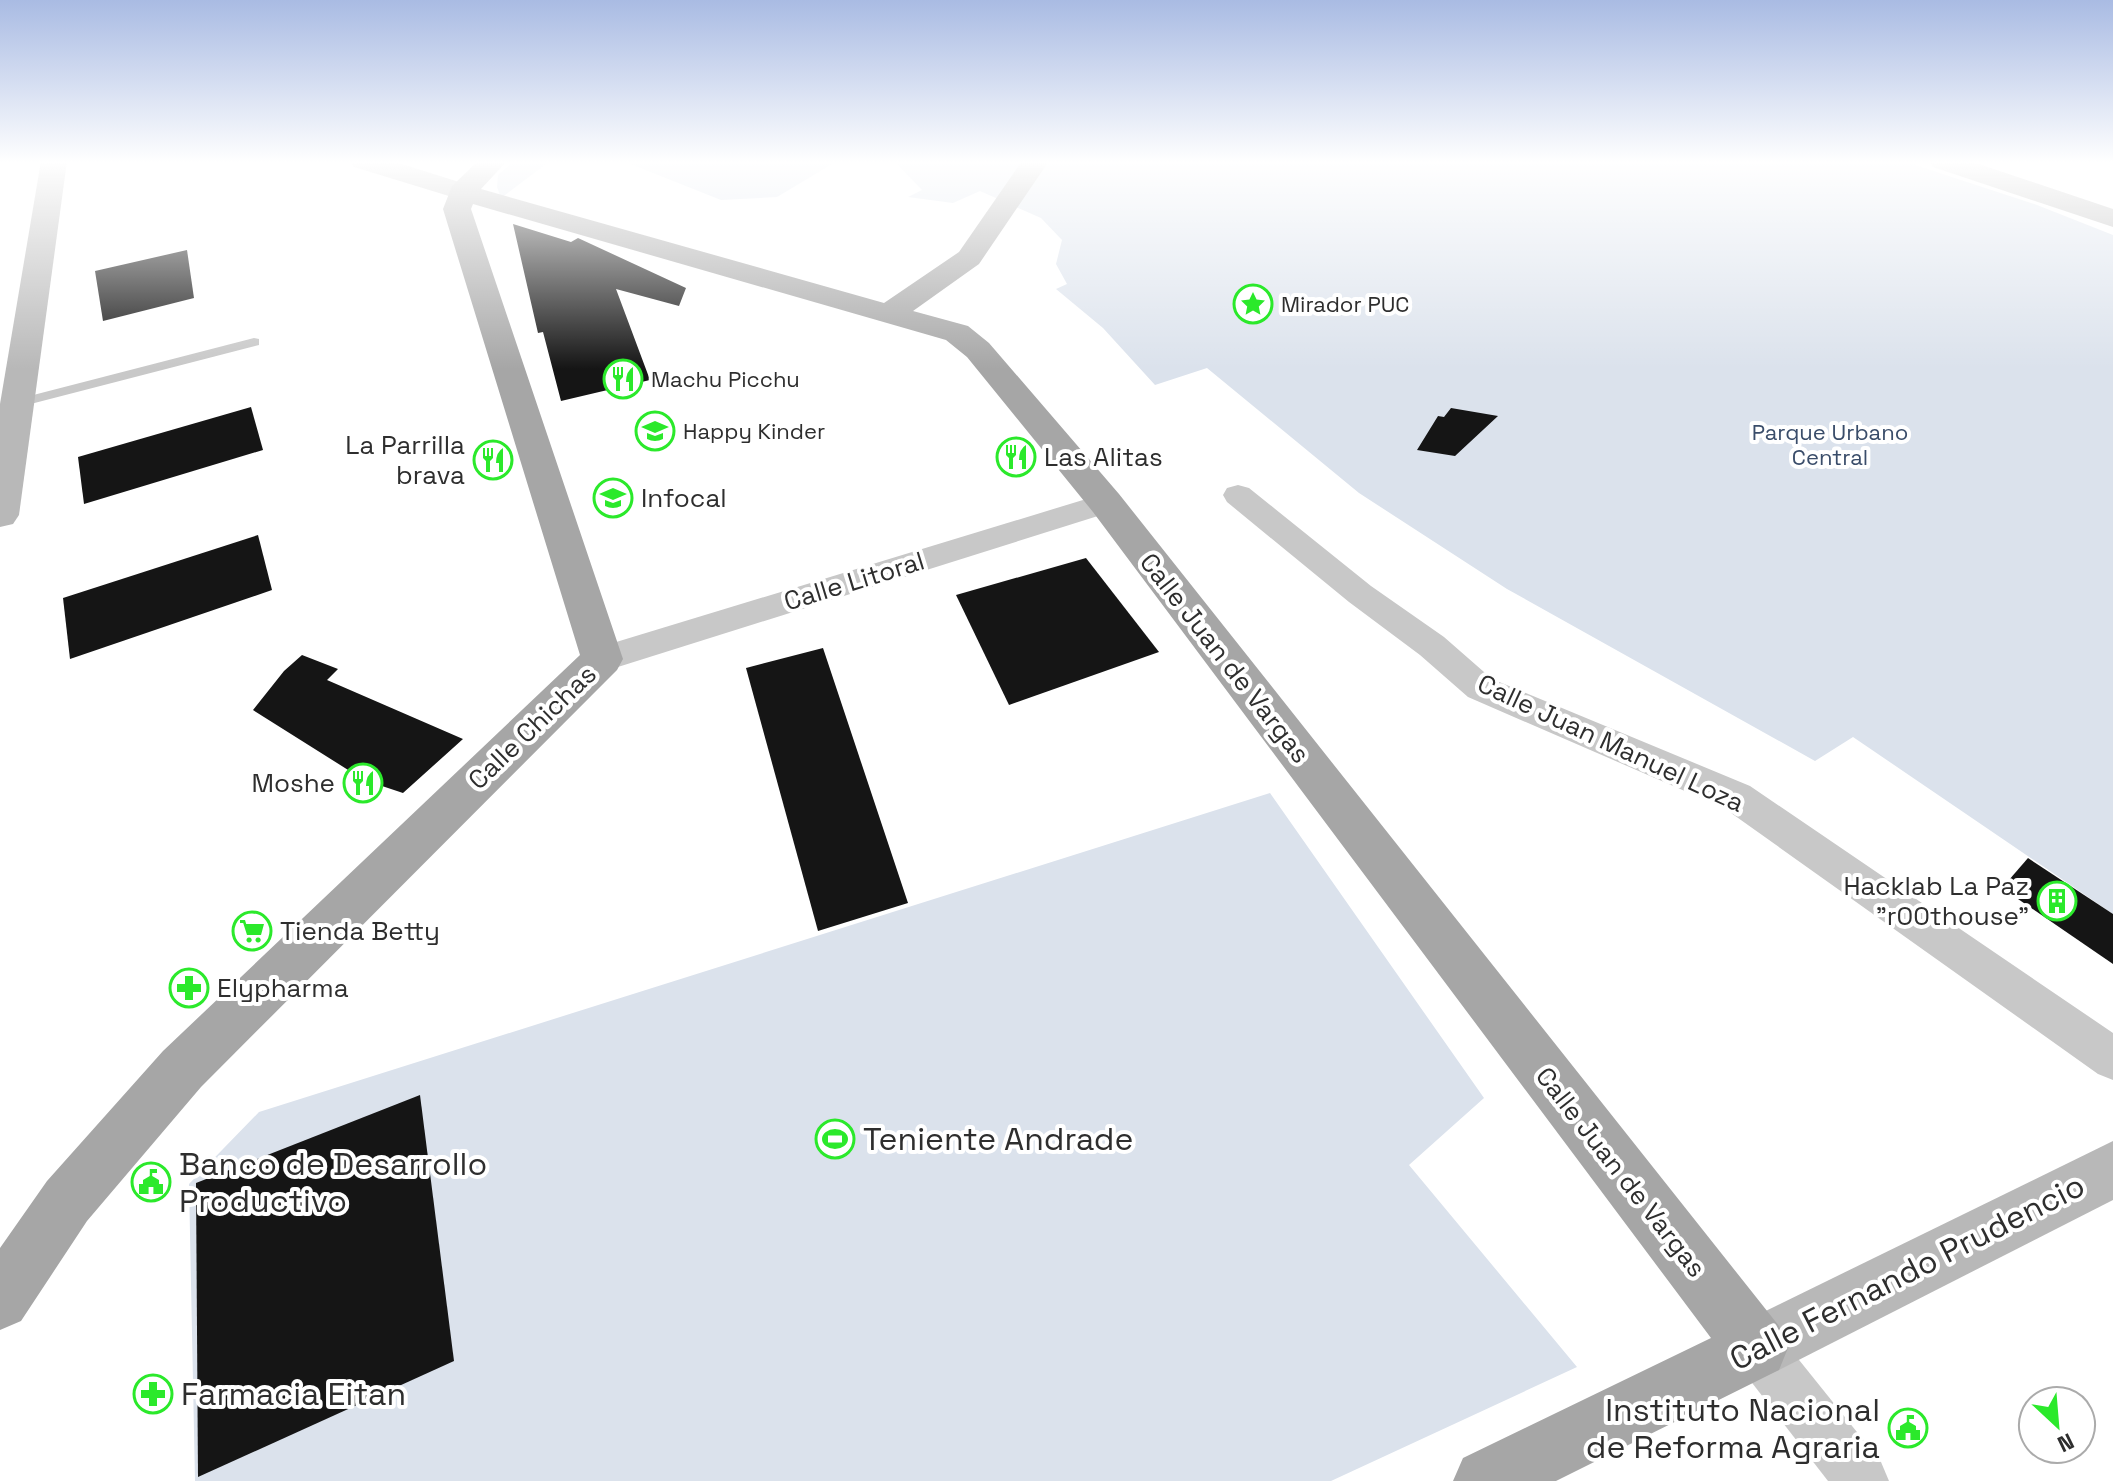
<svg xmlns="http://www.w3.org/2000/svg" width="2113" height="1481" viewBox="0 0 2113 1481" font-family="'Space Grotesk',sans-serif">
<rect width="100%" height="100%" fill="#fff"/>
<g fill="#dbe2ec">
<polygon points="514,161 550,161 501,198 497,187 498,175"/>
<polygon points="623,161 837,161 777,197 721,200"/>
<polygon points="894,161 1903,161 2037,205 2113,235 2113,914 1853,737 1815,761 1507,589 1359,493 1207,368 1155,385 1103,328 1056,289 1067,284 1056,264 1062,240 1041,218 980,191 953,203 908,197 922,190"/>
<polygon points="1270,793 1484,1098 1409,1165 1577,1367 1331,1481 195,1481 189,1184 259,1112"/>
</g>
<g fill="#151515">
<polygon points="513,224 571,242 578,238 686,288 679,306 616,289 650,380 561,401 543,332 538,333"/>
<polygon points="187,250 194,298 103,321 95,271"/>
<polygon points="251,407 263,450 84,504 78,457"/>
<polygon points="1451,408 1498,416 1455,456 1417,450 1438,416 1444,417"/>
<polygon points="258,535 272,590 70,659 63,598"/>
<polygon points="1086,558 1159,652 1009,705 956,595"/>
<polygon points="823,648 908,903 818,931 746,668"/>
<polygon points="302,655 338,669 327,680 463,739 403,793 364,780 253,710 284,671"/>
<polygon points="2028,858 2113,914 2113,964 2002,888"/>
<polygon points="420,1095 454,1361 198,1477 196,1183"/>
</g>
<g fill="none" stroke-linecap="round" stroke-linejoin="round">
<polygon fill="#c8c8c8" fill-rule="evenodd" points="254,338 259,339 259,345 19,407 12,403 14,400"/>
<g fill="#c8c8c8" fill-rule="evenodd">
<polygon points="1238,485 1249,488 1371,586 1444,637 1492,679 1750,786 2113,1033 2113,1080 2098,1074 1724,808 1468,697 1420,655 1349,602 1227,502 1223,495 1227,488"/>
<polygon points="1106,493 1117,496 1121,503 1117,510 602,672 590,668 585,659 590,650"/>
<polygon points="1757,1323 1775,1330 1881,1462 1889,1481 1828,1481 1739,1366 1732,1348 1739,1330"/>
</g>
<g fill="#b8b8b8" fill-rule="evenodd">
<polygon points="41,161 67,161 19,515 13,524 0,527 0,404"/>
<polygon points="350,161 392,161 472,186 476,192 472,198 462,200 354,167"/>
<polygon points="1929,161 1970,161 2113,209 2113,227 1933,167"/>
<polygon points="2113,1141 2113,1200 1779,1370 1757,1379 1735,1370 1726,1348 1735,1326"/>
</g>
<polygon fill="#a6a6a6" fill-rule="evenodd" points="478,161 507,161 481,189 884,303 959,252 1022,161 1049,161 979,264 913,311 968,326 989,343 1119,494 1779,1326 1788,1348 1779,1370 1556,1481 1453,1481 1463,1458 1711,1338 1093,512 967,357 946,340 473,204 471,209 623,659 617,670 201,1087 87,1221 21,1321 0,1330 0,1248 47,1181 163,1051 580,655 443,209 452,186"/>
</g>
<linearGradient id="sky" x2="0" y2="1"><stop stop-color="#a9bbe3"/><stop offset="0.44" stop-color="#fff"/><stop offset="1" stop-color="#fff" stop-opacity="0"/></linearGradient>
<rect width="2113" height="369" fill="url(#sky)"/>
<defs>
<g id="sight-ring" transform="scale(2)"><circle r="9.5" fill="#fff" stroke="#2be92b" stroke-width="1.5"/><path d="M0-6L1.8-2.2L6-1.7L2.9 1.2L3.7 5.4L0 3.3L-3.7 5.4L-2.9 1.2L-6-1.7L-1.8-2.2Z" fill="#2be92b"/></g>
<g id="restaurant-ring" transform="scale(2)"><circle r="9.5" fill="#fff" stroke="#2be92b" stroke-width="1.5"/><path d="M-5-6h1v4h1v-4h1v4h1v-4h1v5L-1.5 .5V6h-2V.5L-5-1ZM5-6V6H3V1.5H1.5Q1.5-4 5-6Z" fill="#2be92b"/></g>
<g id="school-ring" transform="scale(2)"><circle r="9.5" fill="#fff" stroke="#2be92b" stroke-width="1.5"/><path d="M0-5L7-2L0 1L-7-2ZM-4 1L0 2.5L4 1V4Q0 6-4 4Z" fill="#2be92b"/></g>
<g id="university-ring" transform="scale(2)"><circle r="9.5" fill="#fff" stroke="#2be92b" stroke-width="1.5"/><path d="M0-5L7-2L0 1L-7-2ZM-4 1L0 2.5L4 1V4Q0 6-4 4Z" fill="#2be92b"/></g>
<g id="building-ring" transform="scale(2)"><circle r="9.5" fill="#fff" stroke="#2be92b" stroke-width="1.5"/><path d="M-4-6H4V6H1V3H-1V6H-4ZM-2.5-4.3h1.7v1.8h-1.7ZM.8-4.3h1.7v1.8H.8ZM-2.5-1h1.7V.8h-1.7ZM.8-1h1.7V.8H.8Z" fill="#2be92b"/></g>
<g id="supermarket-ring" transform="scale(2)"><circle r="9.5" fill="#fff" stroke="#2be92b" stroke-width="1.5"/><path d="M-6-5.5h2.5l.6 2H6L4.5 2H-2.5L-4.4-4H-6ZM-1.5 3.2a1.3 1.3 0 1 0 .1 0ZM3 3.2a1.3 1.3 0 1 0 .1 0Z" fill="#2be92b"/></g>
<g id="pharmacy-ring" transform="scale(2)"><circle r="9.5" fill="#fff" stroke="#2be92b" stroke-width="1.5"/><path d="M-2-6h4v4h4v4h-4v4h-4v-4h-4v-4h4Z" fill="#2be92b"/></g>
<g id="stadium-ring" transform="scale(2)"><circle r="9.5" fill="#fff" stroke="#2be92b" stroke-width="1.5"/><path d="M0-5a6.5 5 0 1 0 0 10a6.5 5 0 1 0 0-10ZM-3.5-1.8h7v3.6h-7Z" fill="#2be92b"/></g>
<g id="civic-ring" transform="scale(2)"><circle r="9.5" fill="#fff" stroke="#2be92b" stroke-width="1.5"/><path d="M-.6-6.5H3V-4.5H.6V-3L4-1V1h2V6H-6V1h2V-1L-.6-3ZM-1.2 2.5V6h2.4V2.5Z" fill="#2be92b"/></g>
</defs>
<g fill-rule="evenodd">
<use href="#sight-ring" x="1253" y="304"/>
<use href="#restaurant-ring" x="623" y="379"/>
<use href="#school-ring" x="655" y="431"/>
<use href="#restaurant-ring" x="1016" y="457"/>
<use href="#restaurant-ring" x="493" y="460"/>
<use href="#university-ring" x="613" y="498"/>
<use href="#restaurant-ring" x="363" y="783"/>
<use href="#building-ring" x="2057" y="901"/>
<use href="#supermarket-ring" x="252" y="931"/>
<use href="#pharmacy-ring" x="189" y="988"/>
<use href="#stadium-ring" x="835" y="1139"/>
<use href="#civic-ring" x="151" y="1182"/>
<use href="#pharmacy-ring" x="153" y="1394"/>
<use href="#civic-ring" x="1908" y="1428"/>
</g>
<g text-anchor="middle" stroke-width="8" stroke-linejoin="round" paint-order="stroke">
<g font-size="22" fill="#2e2e2e" stroke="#fff" text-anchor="start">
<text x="1281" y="312">Mirador PUC</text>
<text x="651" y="387">Machu Picchu</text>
<text x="683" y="439">Happy Kinder</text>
</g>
<g font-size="22" fill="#3a4d6a" stroke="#fff">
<text x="1830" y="440">Parque Urbano<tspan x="1830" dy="25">Central</tspan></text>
</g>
<g font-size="26" fill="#2e2e2e" stroke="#fff" text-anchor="start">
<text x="465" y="454" text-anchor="end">La Parrilla<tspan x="465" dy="30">brava</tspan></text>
<text x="1044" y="466">Las Alitas</text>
<text x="641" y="507">Infocal</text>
<text x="335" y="792" text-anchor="end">Moshe</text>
<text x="2029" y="895" text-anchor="end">Hacklab La Paz<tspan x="2029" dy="30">"r00thouse"</tspan></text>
<text x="280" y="940">Tienda Betty</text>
<text x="217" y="997">Elypharma</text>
</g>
<g font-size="26" fill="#2e2e2e" stroke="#fff">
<text transform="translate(854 581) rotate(-17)" y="9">Calle Litoral</text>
<text transform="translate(1225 658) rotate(52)" y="9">Calle Juan de Vargas</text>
<text transform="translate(532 727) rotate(-44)" y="9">Calle Chichas</text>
<text transform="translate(1611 743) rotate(25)" y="9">Calle Juan Manuel Loza</text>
<text transform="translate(1621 1172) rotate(52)" y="9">Calle Juan de Vargas</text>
</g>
<g font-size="32" fill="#2e2e2e" stroke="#fff" text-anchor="start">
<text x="863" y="1150">Teniente Andrade</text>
<text x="179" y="1175">Banco de Desarrollo<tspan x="179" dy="37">Productivo</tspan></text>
<text x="181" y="1405">Farmacia Eitan</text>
<text x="1880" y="1421" text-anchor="end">Instituto Nacional<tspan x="1880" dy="37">de Reforma Agraria</tspan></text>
</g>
<g font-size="32" fill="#2e2e2e" stroke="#fff">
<text transform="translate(1907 1272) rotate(-27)" y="11">Calle Fernando Prudencio</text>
</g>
</g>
<g transform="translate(2057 1425) rotate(154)"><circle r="38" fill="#ffffff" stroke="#ababab" stroke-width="2"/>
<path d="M0-6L14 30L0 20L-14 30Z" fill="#2be92b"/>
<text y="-12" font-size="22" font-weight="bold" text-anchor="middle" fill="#2e2e2e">N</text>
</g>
</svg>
